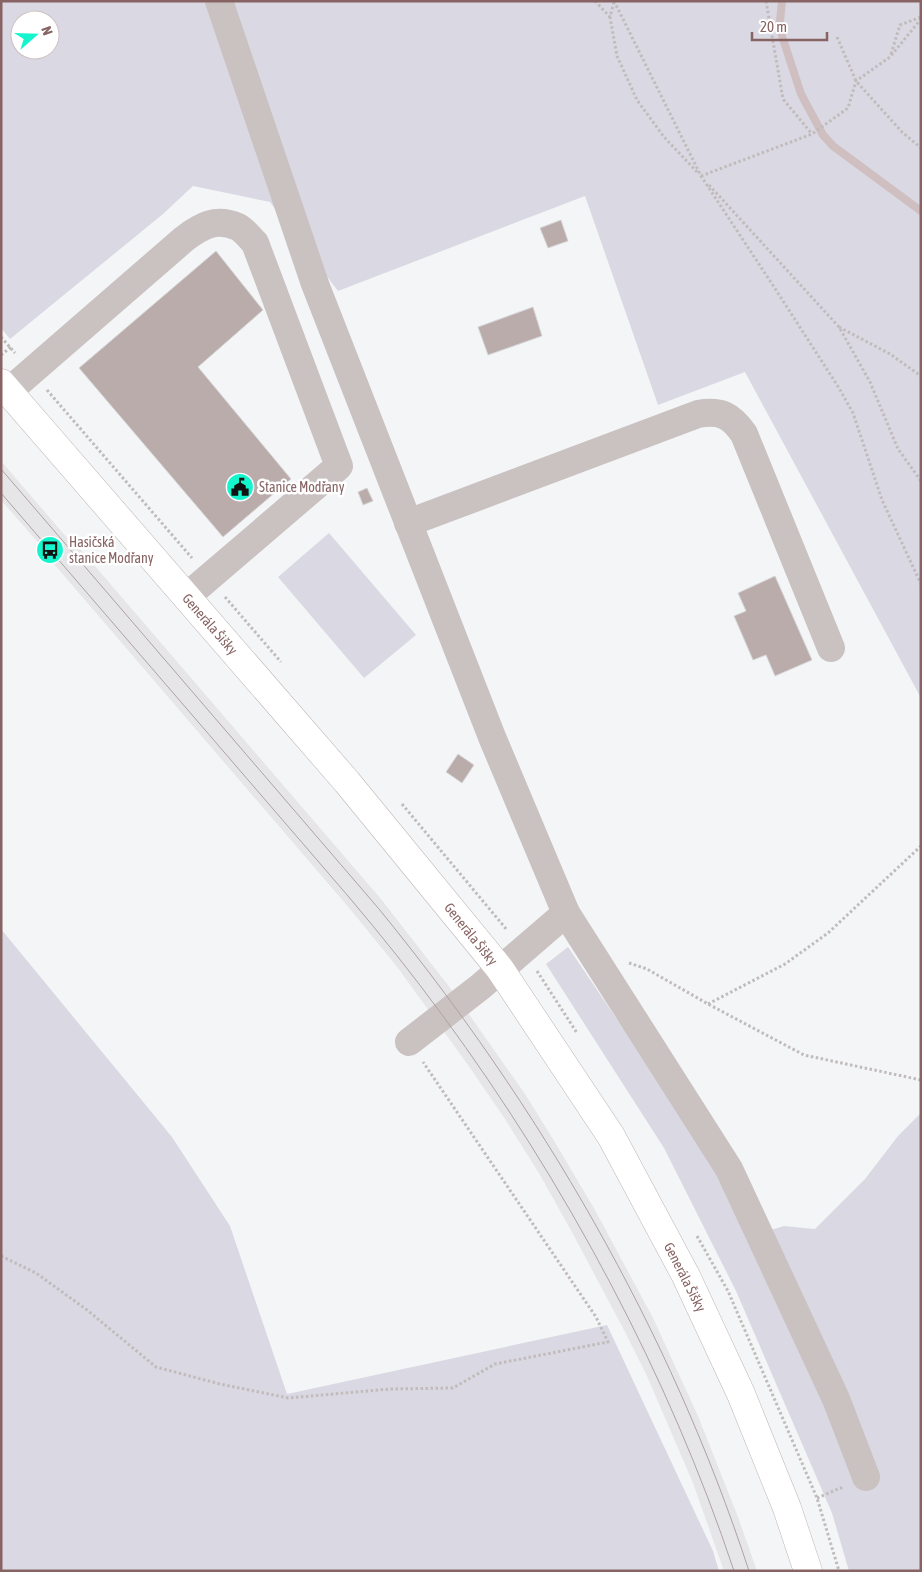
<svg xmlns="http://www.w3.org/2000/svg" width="922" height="1572" viewBox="0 0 922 1572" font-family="'Asap Condensed',sans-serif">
<rect width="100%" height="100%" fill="#f3f5f7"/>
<polygon fill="#e6e6e8" points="1,461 68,539 70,537 381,899 454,993 525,1094 556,1144 595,1210 653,1318 698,1416 738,1517 757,1571 724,1571 693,1483 647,1376 624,1330 573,1234 540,1175 505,1119 468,1065 398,968 350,909 48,557 49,555 1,500"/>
<g fill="#dad9e3" fill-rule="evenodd">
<path d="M1,1H921V698L745,372L658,405L585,196L338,291L270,202L193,186L163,214L10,339L1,328ZM20,20H50V50H20Z"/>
<polygon points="329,533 416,635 364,678 278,577"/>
<polygon points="1,929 172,1137 230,1226 287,1394 607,1325 713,1551 719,1571 1,1571"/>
<polygon points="568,947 713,1161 753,1235 784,1226 815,1229 865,1179 898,1136 921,1113 921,1571 849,1571 832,1513 736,1291 664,1148 546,964"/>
</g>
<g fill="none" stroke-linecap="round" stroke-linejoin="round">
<polyline stroke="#cfbfc0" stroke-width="8" points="782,1 780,21 782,36 801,94 823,135 833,146 921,211"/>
</g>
<g fill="#bbacac" stroke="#d6d7d8">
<polygon points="561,220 568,241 548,248 540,228"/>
<polygon points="216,251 263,310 198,367 291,479 223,537 79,368"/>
<polygon points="533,307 542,336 488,355 478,327"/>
<polygon points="367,488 373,501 363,505 358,492"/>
<polygon points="775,576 812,660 775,676 766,655 753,660 734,616 746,611 738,593"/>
<polygon points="458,754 474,765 462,783 446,772"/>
</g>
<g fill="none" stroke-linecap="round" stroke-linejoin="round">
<g stroke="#beb5b4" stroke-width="29">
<polyline id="major" points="1,383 347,782 500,969 611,1136 686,1276 741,1394 787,1508 808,1571"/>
</g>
<g stroke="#c1bbbb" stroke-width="3" stroke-dasharray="2.5 2.5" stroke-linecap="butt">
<polyline points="595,1 610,17"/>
<polyline points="614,1 701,176 776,290 839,388 853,413 882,500 921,584"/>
<polyline points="766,1 783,99 812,134"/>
<polyline points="614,2 610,17 617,56 637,100 664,137 698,173"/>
<polyline points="837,37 856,81 902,132 921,148"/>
<polyline points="891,54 900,25 921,17"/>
<polyline points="701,176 812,134 848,108 856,81 890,57 921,19"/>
<polyline points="709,185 839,327 870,382 898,449 921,481"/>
<polyline points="839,327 890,354 921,376"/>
<polyline points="1,337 15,353"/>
<polyline points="1,355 11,347"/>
<polyline points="47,390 192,558"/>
<polyline points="225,597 281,662"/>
<polyline points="402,804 507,930"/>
<polyline points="629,963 647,969 708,1004 804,1055 921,1080"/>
<polyline points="537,971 577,1033"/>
<polyline points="708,1004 785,964 828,933 921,846"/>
<polyline points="697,1236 728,1291 817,1498 839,1571"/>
<polyline points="1,1256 36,1273 87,1310 156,1367 220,1384 288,1398 390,1389 453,1388 495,1364 608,1342 596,1317 423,1062"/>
<polyline points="817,1498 843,1487"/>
</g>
<g stroke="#cac1c1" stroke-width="28">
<polyline points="219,1 315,284 492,737 566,913 480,987 409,1042"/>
<path d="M9,391L184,239C201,226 216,217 238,227C244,230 250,238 255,243L339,466L186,597"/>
<path d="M408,523L698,414C720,410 731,415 744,434L831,648"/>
<polyline points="566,913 729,1169 836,1399 866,1477"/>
</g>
<use href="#major" stroke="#fff" stroke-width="28"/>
<g stroke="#afa2a2" stroke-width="1">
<path d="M1,469L379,909C539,1105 670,1329 749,1571"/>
<path d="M1,493L348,896C381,935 413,975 443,1016C565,1182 669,1375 734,1571"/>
</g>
</g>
<defs>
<g id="civic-disc" transform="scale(1.4375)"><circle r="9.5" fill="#15f5cd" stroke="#fff"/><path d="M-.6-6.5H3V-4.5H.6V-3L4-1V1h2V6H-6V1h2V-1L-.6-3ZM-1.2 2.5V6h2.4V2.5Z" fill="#111"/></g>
<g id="bus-disc" transform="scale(1.4375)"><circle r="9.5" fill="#15f5cd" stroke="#fff"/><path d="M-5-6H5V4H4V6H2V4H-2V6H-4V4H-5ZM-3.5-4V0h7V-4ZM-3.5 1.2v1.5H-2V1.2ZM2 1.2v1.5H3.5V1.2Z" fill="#111"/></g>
</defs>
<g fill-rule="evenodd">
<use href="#civic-disc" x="240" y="487"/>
<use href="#bus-disc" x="50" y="550"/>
</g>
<g text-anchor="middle" stroke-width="5" stroke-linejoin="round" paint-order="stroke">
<g font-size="14" fill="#876463" stroke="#fff" text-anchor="start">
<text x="259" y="492">Stanice Modřany</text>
<text x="69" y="547">Hasičská<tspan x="69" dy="16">stanice Modřany</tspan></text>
</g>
<g font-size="14" fill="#876463" stroke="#fff">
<text transform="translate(210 624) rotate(49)" y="5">Generála Šišky</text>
<text transform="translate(471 934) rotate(51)" y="5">Generála Šišky</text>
<text transform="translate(685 1277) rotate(63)" y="5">Generála Šišky</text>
</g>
</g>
<rect width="922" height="1572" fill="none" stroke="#876463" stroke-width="5"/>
<g transform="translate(35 35) rotate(70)"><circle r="24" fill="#ffffff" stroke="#cfc1c1"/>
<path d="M0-4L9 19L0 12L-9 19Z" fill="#15f5cd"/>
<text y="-8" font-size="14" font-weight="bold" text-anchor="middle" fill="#876463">N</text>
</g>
<path d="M752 32v8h75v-8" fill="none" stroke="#876463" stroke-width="2.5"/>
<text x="760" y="32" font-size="15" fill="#876463" stroke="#ffffff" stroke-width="4" paint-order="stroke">20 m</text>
</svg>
